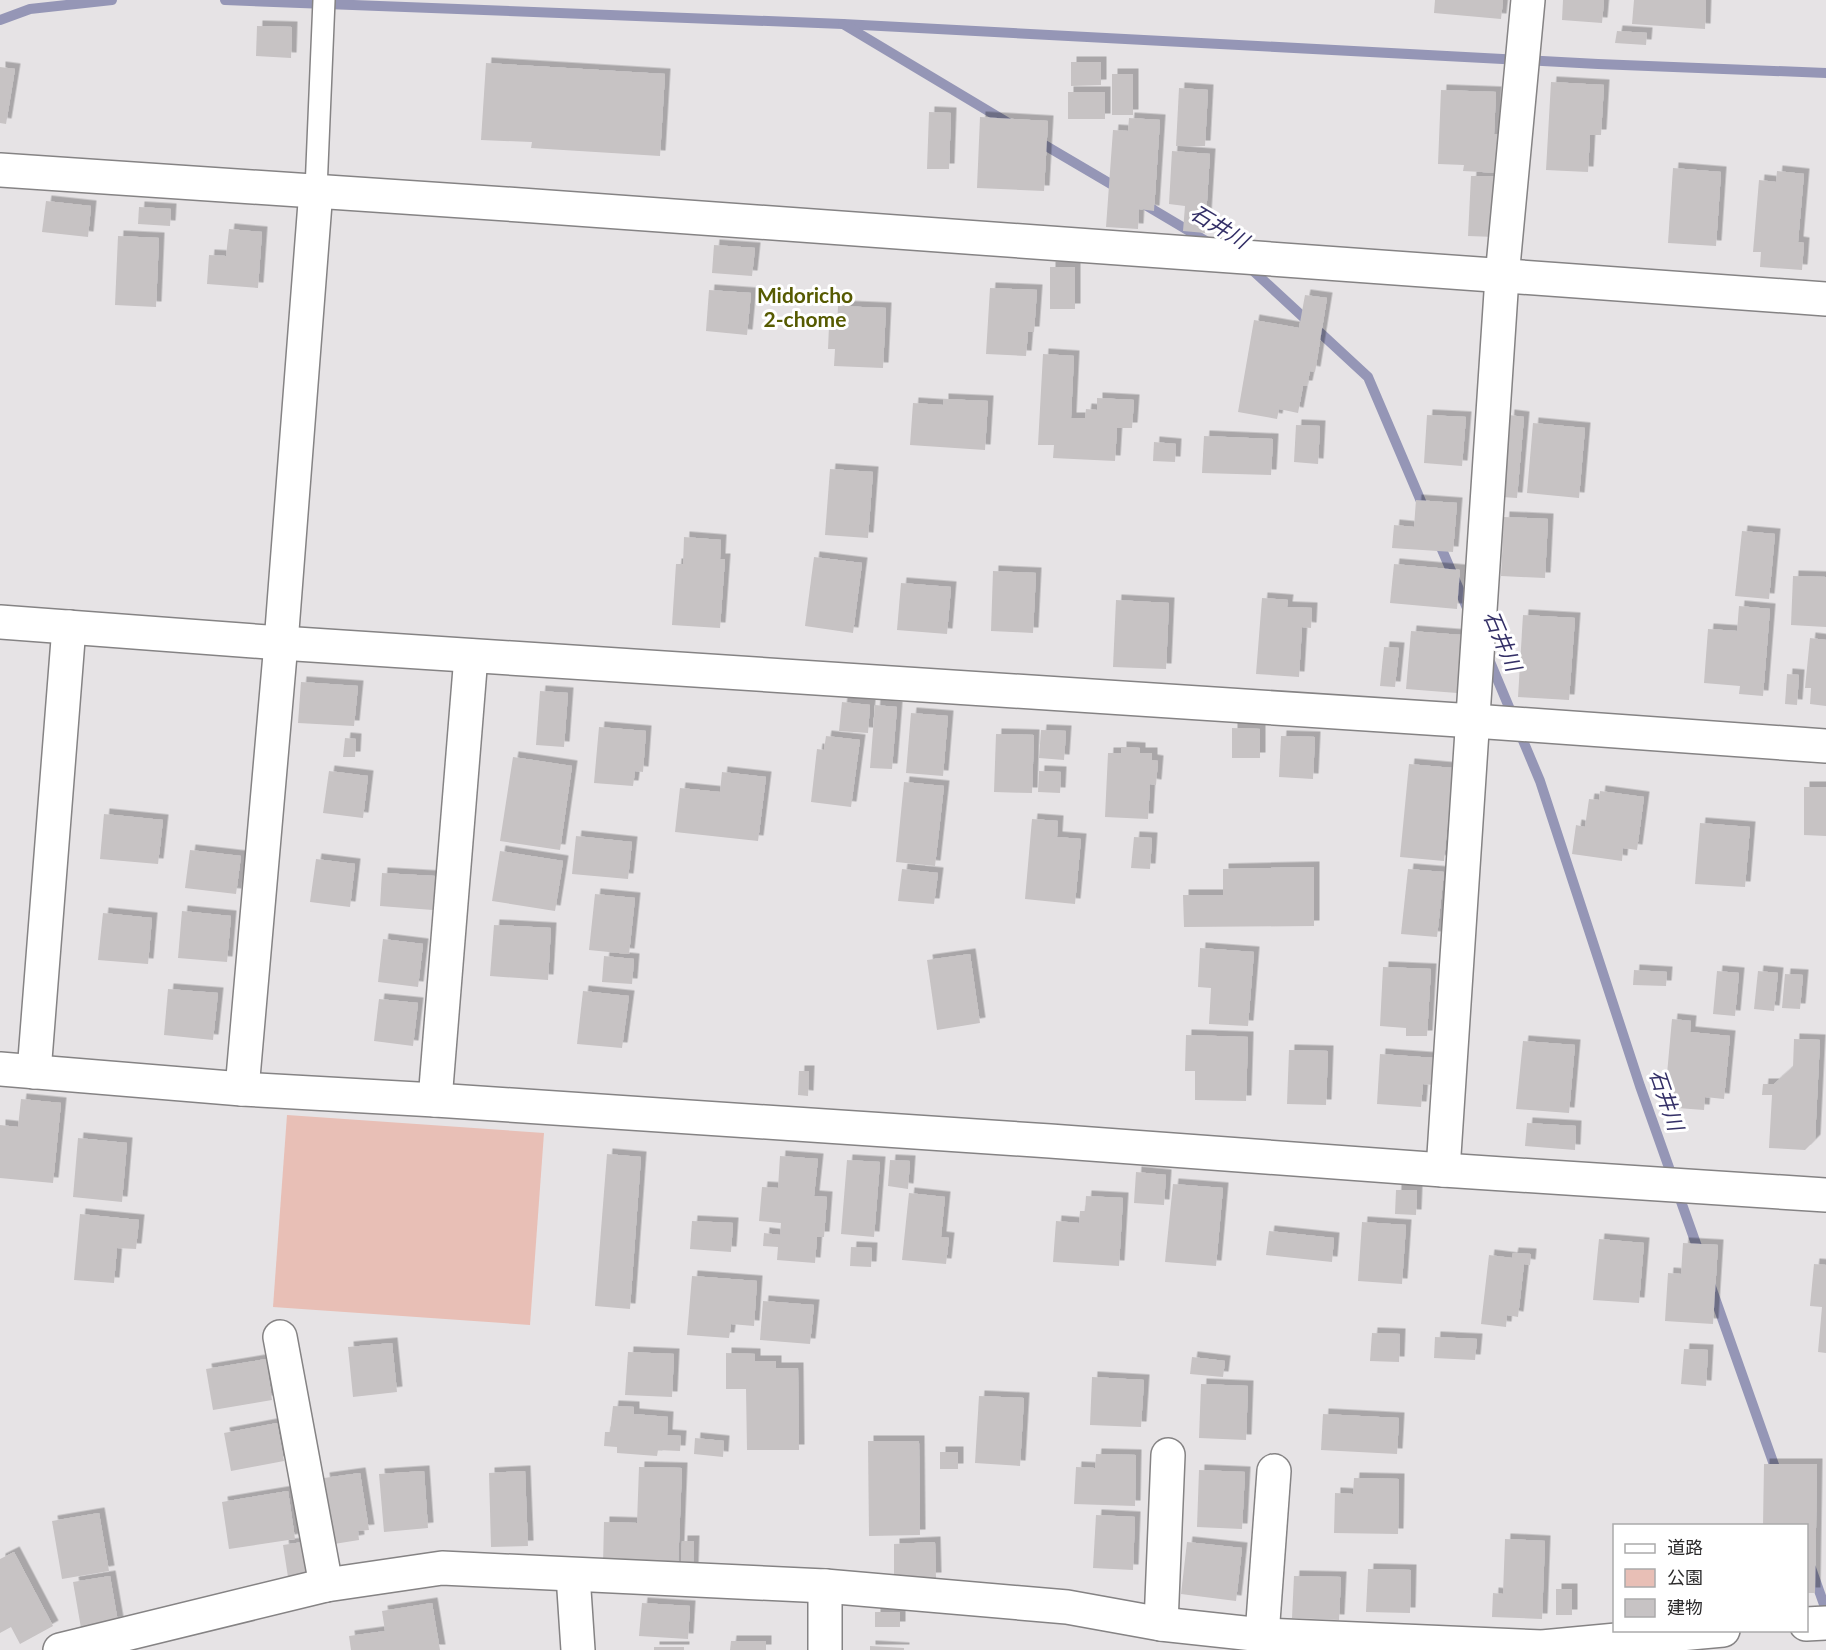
<svg xmlns="http://www.w3.org/2000/svg" width="1826" height="1650" viewBox="0 0 1826 1650" font-family="Lato,'Noto Sans JP',sans-serif">
<defs>
<filter id="shadow"><feDropShadow dx="5.5" dy="-5.5" stdDeviation="0" flood-color="#0004"/></filter>
</defs>
<rect width="100%" height="100%" fill="#e6e3e5"/>
<polygon fill="#e8bfb6" points="287,1115 544,1133 530,1325 273,1307"/>
<g fill="none" stroke-linecap="round" stroke-linejoin="round">
<g stroke="#9596b6" stroke-width="10">
<polyline points="225,0 843,24 1598,64 1826,73"/>
<polyline points="0,20 30,9 112,0"/>
<polyline points="843,24 1010,124"/>
<polyline points="1036,140 1121,190"/>
<polyline points="1142,203 1211,244"/>
<polyline points="1248,266 1368,377 1426,513"/>
<polyline points="1437,538 1470,615"/>
<polyline points="1488,657 1540,781 1640,1086 1700,1255"/>
<polyline points="1710,1284 1778,1476"/>
<polyline points="1811,1568 1826,1610"/>
</g>
</g>
<g fill="#c7c3c4" filter="url(#shadow)">
<polygon points="1435,0 1503,0 1501,19 1434,13"/>
<polygon points="1563,0 1604,0 1602,23 1562,20"/>
<polygon points="1634,0 1706,0 1705,29 1632,24"/>
<polygon points="257,26 292,27 291,58 256,56"/>
<polygon points="1617,31 1647,33 1646,45 1615,43"/>
<polygon points="1071,62 1101,62 1101,85 1071,86"/>
<polygon points="486,63 665,74 660,156 531,148 532,142 481,140"/>
<polygon points="0,67 15,69 6,124 0,123"/>
<rect x="1112" y="74" width="21" height="41"/>
<polygon points="1551,82 1604,85 1601,135 1590,135 1588,172 1546,170"/>
<polygon points="1179,88 1208,90 1205,146 1176,146"/>
<polygon points="1441,90 1496,92 1494,134 1503,135 1501,173 1463,171 1464,165 1438,164"/>
<rect x="1068" y="92" width="37" height="27"/>
<polygon points="929,112 951,113 949,169 927,169"/>
<polygon points="980,117 1048,121 1044,191 977,188"/>
<polygon points="1129,118 1160,120 1154,211 1139,209 1138,229 1106,227 1113,130 1128,131"/>
<polygon points="1172,151 1210,154 1205,233 1183,231 1185,206 1169,204"/>
<polygon points="1673,168 1721,172 1716,246 1668,243"/>
<polygon points="1777,171 1804,174 1798,242 1804,243 1802,270 1760,267 1761,252 1753,252 1759,180 1776,182"/>
<polygon points="1471,176 1498,176 1495,237 1468,236"/>
<polygon points="46,201 91,206 88,237 42,232"/>
<polygon points="139,207 171,209 170,226 138,224"/>
<polygon points="229,229 262,232 258,288 207,284 209,255 226,256"/>
<polygon points="118,236 159,238 156,307 115,305"/>
<polygon points="714,245 755,248 752,276 712,273"/>
<rect x="1050" y="267" width="25" height="42"/>
<polygon points="990,288 1037,290 1034,332 1028,332 1026,356 986,354"/>
<polygon points="709,290 751,293 747,335 706,331"/>
<polygon points="1305,295 1327,298 1315,372 1310,371 1307,386 1303,386 1298,413 1279,409 1277,419 1238,412 1254,320 1299,328"/>
<polygon points="838,306 886,308 883,368 834,366 835,349 828,349 829,326 837,327"/>
<polygon points="1043,354 1074,356 1071,418 1085,418 1086,409 1097,410 1097,398 1134,400 1132,428 1117,428 1115,461 1053,458 1054,445 1038,445"/>
<polygon points="943,399 988,401 985,450 910,445 913,403 943,405"/>
<polygon points="1427,415 1466,417 1462,466 1424,463"/>
<polygon points="1509,415 1524,417 1517,498 1502,497"/>
<polygon points="1533,423 1585,428 1579,498 1527,493"/>
<polygon points="1296,425 1320,426 1318,464 1294,462"/>
<polygon points="1204,436 1273,439 1271,475 1202,473"/>
<polygon points="1154,442 1176,444 1175,462 1153,461"/>
<polygon points="830,469 873,472 868,538 825,535"/>
<polygon points="1416,500 1457,503 1453,552 1392,548 1394,525 1414,527"/>
<polygon points="1504,517 1548,519 1545,578 1501,576"/>
<polygon points="1742,531 1775,534 1769,599 1735,596"/>
<polygon points="684,537 721,540 720,559 725,559 720,628 672,625 676,564 683,564"/>
<polygon points="814,557 862,563 853,633 805,626"/>
<polygon points="1394,564 1460,570 1457,609 1390,603"/>
<polygon points="993,571 1036,573 1033,633 991,631"/>
<polygon points="1793,576 1826,577 1826,627 1791,625"/>
<polygon points="901,583 951,587 947,634 897,630"/>
<polygon points="1262,598 1288,600 1287,607 1312,608 1311,628 1302,627 1299,677 1256,674"/>
<polygon points="1116,600 1169,603 1166,669 1113,667"/>
<polygon points="1739,606 1770,609 1763,696 1739,694 1740,686 1704,683 1708,629 1737,631"/>
<polygon points="1523,615 1575,618 1569,700 1518,697"/>
<polygon points="1411,631 1462,635 1457,693 1406,689"/>
<polygon points="1810,638 1826,640 1826,706 1810,704 1811,688 1805,688"/>
<polygon points="1384,647 1399,648 1395,687 1380,686"/>
<polygon points="1787,674 1799,675 1797,705 1785,704"/>
<polygon points="301,682 358,686 354,726 298,723"/>
<polygon points="540,691 568,693 564,747 536,745"/>
<polygon points="842,702 870,705 868,733 839,731"/>
<polygon points="875,705 897,707 892,769 870,768"/>
<polygon points="911,713 948,716 943,776 906,773"/>
<polygon points="599,727 646,731 643,772 635,771 633,786 594,783"/>
<polygon points="1232,728 1260,729 1260,758 1232,758"/>
<polygon points="1041,730 1066,731 1064,760 1039,758"/>
<polygon points="996,734 1034,735 1032,793 994,792"/>
<polygon points="826,736 860,740 851,807 811,802 817,749 824,750"/>
<polygon points="1281,736 1315,737 1313,779 1279,777"/>
<polygon points="345,738 356,739 355,757 343,757"/>
<polygon points="1121,747 1140,748 1140,753 1152,753 1152,760 1158,761 1156,785 1150,784 1148,819 1105,817 1108,753 1121,753"/>
<polygon points="513,757 572,766 560,850 500,841"/>
<polygon points="1409,764 1453,768 1444,861 1400,857"/>
<polygon points="329,771 368,776 363,818 323,813"/>
<polygon points="1039,771 1061,772 1060,793 1038,792"/>
<polygon points="722,772 766,777 758,841 675,832 680,788 720,792"/>
<polygon points="904,782 944,786 935,866 896,862"/>
<polygon points="1804,787 1826,787 1826,836 1804,835"/>
<polygon points="1600,791 1644,797 1637,850 1623,848 1622,861 1572,854 1576,825 1585,827 1589,799 1599,800"/>
<polygon points="104,814 163,820 158,864 100,859"/>
<polygon points="1032,819 1058,821 1057,837 1081,839 1075,904 1025,899"/>
<polygon points="1700,823 1750,827 1745,887 1695,884"/>
<polygon points="576,836 632,842 628,879 572,874"/>
<polygon points="1134,837 1152,838 1150,869 1131,868"/>
<polygon points="190,850 241,856 236,894 185,888"/>
<polygon points="500,851 563,861 555,911 492,901"/>
<polygon points="316,859 355,864 350,907 310,902"/>
<polygon points="1314,867 1314,926 1184,927 1183,895 1223,895 1223,869"/>
<polygon points="902,869 938,873 934,904 898,901"/>
<polygon points="1408,869 1444,872 1437,937 1401,934"/>
<polygon points="382,873 435,876 433,910 380,906"/>
<polygon points="595,894 635,898 629,954 589,950"/>
<polygon points="182,911 231,916 227,962 178,958"/>
<polygon points="103,913 152,918 148,964 98,960"/>
<polygon points="494,925 551,928 548,980 490,976"/>
<polygon points="383,939 423,944 418,987 378,982"/>
<polygon points="1200,948 1254,952 1248,1026 1209,1024 1211,988 1198,987"/>
<polygon points="970,954 980,1023 937,1030 927,960"/>
<polygon points="604,956 634,959 632,984 602,982"/>
<polygon points="1383,967 1431,969 1427,1036 1406,1036 1406,1028 1380,1026"/>
<polygon points="1634,970 1667,972 1666,986 1633,985"/>
<polygon points="1717,971 1739,973 1735,1016 1713,1014"/>
<polygon points="1758,971 1778,973 1774,1011 1754,1009"/>
<polygon points="1785,974 1803,975 1800,1009 1782,1008"/>
<polygon points="168,989 218,993 213,1040 164,1035"/>
<polygon points="583,991 629,996 622,1048 577,1044"/>
<polygon points="379,999 418,1003 413,1046 374,1041"/>
<polygon points="1672,1019 1691,1021 1690,1032 1730,1036 1724,1099 1705,1097 1704,1110 1664,1107"/>
<polygon points="1186,1035 1248,1037 1246,1101 1195,1100 1195,1071 1185,1071"/>
<polygon points="1794,1039 1820,1040 1815,1140 1805,1150 1769,1148 1772,1095 1762,1095 1763,1084 1774,1084 1793,1067"/>
<polygon points="1523,1041 1575,1045 1569,1113 1516,1109"/>
<polygon points="1289,1050 1328,1051 1326,1105 1287,1104"/>
<polygon points="1380,1054 1435,1058 1434,1085 1423,1084 1421,1107 1377,1104"/>
<polygon points="799,1071 809,1071 808,1096 798,1095"/>
<polygon points="21,1099 61,1103 53,1183 0,1178 0,1125 18,1127"/>
<polygon points="1527,1123 1576,1126 1575,1150 1525,1146"/>
<polygon points="78,1138 127,1143 122,1202 73,1197"/>
<polygon points="607,1154 641,1157 630,1309 595,1306"/>
<polygon points="780,1156 818,1159 814,1196 827,1197 824,1237 817,1237 815,1263 777,1260 778,1247 763,1246 764,1233 780,1235 781,1223 759,1221 762,1187 778,1188"/>
<polygon points="847,1160 880,1162 874,1237 841,1234"/>
<polygon points="890,1160 910,1161 908,1189 888,1186"/>
<polygon points="1136,1172 1166,1175 1164,1205 1134,1203"/>
<polygon points="1173,1184 1223,1188 1216,1266 1165,1262"/>
<polygon points="1396,1190 1417,1190 1416,1215 1395,1214"/>
<polygon points="909,1193 945,1197 941,1237 949,1238 946,1264 902,1260"/>
<polygon points="1086,1196 1123,1198 1119,1266 1053,1262 1056,1221 1079,1223 1080,1211 1085,1211"/>
<polygon points="80,1214 139,1220 136,1249 117,1248 114,1283 74,1280"/>
<polygon points="692,1221 733,1223 731,1252 690,1249"/>
<polygon points="1362,1222 1406,1225 1402,1284 1358,1281"/>
<polygon points="1269,1231 1334,1238 1332,1262 1266,1255"/>
<polygon points="1599,1239 1644,1243 1639,1303 1593,1300"/>
<polygon points="1683,1243 1718,1245 1713,1324 1665,1321 1668,1273 1681,1274"/>
<polygon points="851,1247 872,1248 871,1267 850,1266"/>
<polygon points="1513,1253 1531,1254 1530,1265 1524,1264 1518,1317 1507,1315 1506,1327 1481,1324 1489,1255 1512,1258"/>
<polygon points="1814,1264 1826,1265 1826,1353 1818,1352 1822,1307 1810,1306"/>
<polygon points="692,1276 757,1281 754,1326 731,1324 729,1338 687,1335"/>
<polygon points="763,1301 814,1305 810,1344 760,1340"/>
<polygon points="1372,1333 1400,1334 1399,1362 1370,1361"/>
<polygon points="1435,1337 1477,1339 1475,1360 1434,1358"/>
<polygon points="392,1343 397,1392 353,1397 348,1347"/>
<polygon points="1684,1349 1708,1350 1706,1386 1681,1384"/>
<polygon points="628,1352 674,1354 672,1397 625,1395"/>
<polygon points="726,1353 755,1354 755,1361 776,1361 776,1368 798,1368 799,1450 747,1450 746,1389 726,1389"/>
<polygon points="1192,1357 1225,1361 1223,1377 1190,1374"/>
<polygon points="266,1359 272,1400 213,1410 206,1369"/>
<polygon points="1092,1377 1144,1380 1141,1427 1090,1425"/>
<polygon points="1201,1384 1248,1386 1246,1440 1199,1438"/>
<polygon points="979,1396 1024,1398 1020,1466 975,1463"/>
<polygon points="613,1406 634,1407 634,1414 668,1417 667,1435 681,1436 680,1451 658,1450 657,1456 617,1453 617,1447 604,1446 605,1432 610,1432"/>
<polygon points="1323,1414 1399,1418 1397,1454 1321,1450"/>
<polygon points="277,1423 284,1461 231,1471 224,1433"/>
<polygon points="695,1438 724,1441 723,1457 694,1454"/>
<polygon points="868,1441 919,1441 920,1535 869,1536"/>
<rect x="940" y="1452" width="18" height="17"/>
<polygon points="1096,1454 1136,1455 1135,1506 1074,1504 1076,1467 1095,1468"/>
<polygon points="1764,1464 1817,1464 1815,1593 1806,1593 1806,1526 1763,1526"/>
<polygon points="639,1467 682,1468 678,1568 603,1565 604,1522 637,1523"/>
<polygon points="1199,1470 1245,1472 1242,1529 1197,1527"/>
<polygon points="424,1471 428,1528 384,1532 379,1474"/>
<polygon points="525,1471 528,1546 491,1547 489,1473"/>
<polygon points="360,1473 369,1530 358,1531 359,1540 334,1544 324,1478"/>
<polygon points="1354,1478 1399,1479 1398,1534 1334,1533 1335,1493 1353,1494"/>
<polygon points="288,1491 295,1539 229,1549 222,1502"/>
<polygon points="99,1513 109,1571 62,1579 52,1521"/>
<polygon points="1096,1515 1135,1517 1133,1570 1093,1568"/>
<polygon points="1505,1539 1545,1541 1542,1619 1492,1617 1493,1593 1503,1594"/>
<polygon points="682,1541 694,1541 693,1570 681,1570"/>
<polygon points="303,1542 308,1575 288,1577 283,1545"/>
<polygon points="935,1542 936,1578 894,1579 894,1544"/>
<polygon points="1187,1542 1242,1548 1236,1601 1181,1594"/>
<polygon points="14,1552 53,1626 20,1644 11,1627 0,1633 0,1559"/>
<polygon points="1368,1569 1411,1570 1410,1613 1366,1612"/>
<polygon points="110,1576 118,1622 81,1628 73,1582"/>
<polygon points="1294,1576 1341,1577 1339,1620 1292,1618"/>
<rect x="1556" y="1589" width="16" height="26"/>
<polygon points="432,1603 440,1650 351,1650 349,1636 385,1631 382,1611"/>
<polygon points="642,1603 690,1606 688,1639 639,1636"/>
<rect x="875" y="1612" width="25" height="15"/>
<polygon points="731,1641 766,1641 766,1650 730,1650"/>
<polygon points="870,1646 904,1648 904,1650 870,1650"/>
<rect x="654" y="1647" width="30" height="3"/>
</g>
<g fill="none" stroke-linecap="round" stroke-linejoin="round">
<g stroke="#858384" stroke-width="24">
<polyline id="service" points="316,190 324,0"/>
</g>
<g stroke="#858384" stroke-width="36">
<g id="minor">
<path d="M0,170C609,208 1217,258 1826,299"/>
<polyline points="0,622 281,643 1474,721 1826,746"/>
<polyline points="0,1069 242,1089 435,1100 1050,1141 1443,1170 1826,1195"/>
<polyline points="34,1072 69,627"/>
<polyline points="242,1089 281,643 316,190"/>
<polyline points="435,1100 471,656"/>
<polyline points="1443,1170 1502,277 1528,0"/>
<polyline points="280,1337 326,1585"/>
<polyline points="573,1575 578,1650"/>
<polyline points="1161,1624 1168,1455"/>
<polyline points="1806,1624 1826,1623"/>
<polyline points="1262,1635 1274,1471"/>
<polyline points="60,1650 326,1585 442,1568 825,1586 1067,1607 1161,1624 1262,1635 1542,1647 1723,1630"/>
<polyline points="825,1650 825,1586"/>
</g>
</g>
<use href="#service" stroke="#fff" stroke-width="21"/>
<use href="#minor" stroke="#fff" stroke-width="33"/>
</g>
<g text-anchor="middle" stroke-width="6" stroke-linejoin="round" paint-order="stroke">
<g font-size="21" font-style="italic" fill="#343067" stroke="#fff">
<text transform="translate(1219 227) rotate(31)" y="7">石井川</text>
<text transform="translate(1502 641) rotate(67)" y="7">石井川</text>
<text transform="translate(1666 1100) rotate(71)" y="7">石井川</text>
</g>
<g font-size="21" font-weight="bold" fill="#565a01" stroke="#fff">
<text x="805" y="303">Midoricho<tspan x="805" dy="24">2-chome</tspan></text>
</g>
</g>
<rect x="1613" y="1524" width="195" height="108" fill="#ffffff" stroke="#abaaab" stroke-width="1.5"/>
<rect x="1625" y="1544" width="30" height="9" fill="#ffffff" stroke="#abaaab" stroke-width="1.5"/>
<text x="1667" y="1554" font-size="18" fill="#2c2b2c">道路</text>
<rect x="1625" y="1569" width="30" height="18" fill="#e8bfb6" stroke="#abaaab" stroke-width="1.5"/>
<text x="1667" y="1584" font-size="18" fill="#2c2b2c">公園</text>
<rect x="1625" y="1599" width="30" height="18" fill="#c7c3c4" stroke="#abaaab" stroke-width="1.5"/>
<text x="1667" y="1614" font-size="18" fill="#2c2b2c">建物</text>
</svg>
